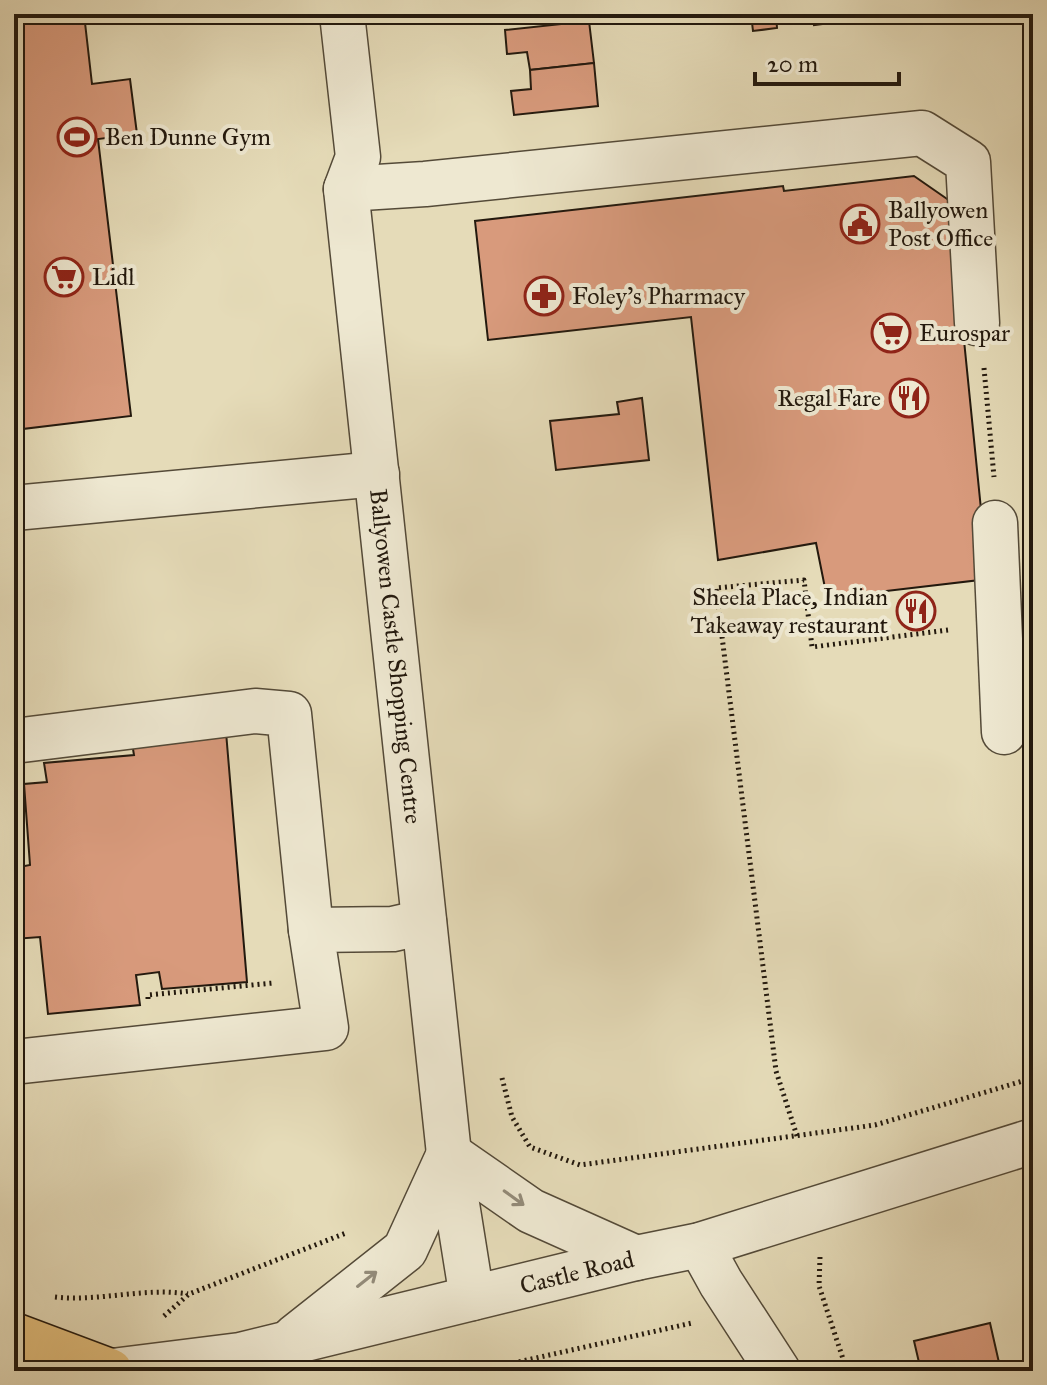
<svg xmlns="http://www.w3.org/2000/svg" width="1047" height="1385" viewBox="0 0 1047 1385" font-family="'IM FELL Great Primer',serif">
<rect width="100%" height="100%" fill="#e5dbb8"/>
<filter id="stains"><feTurbulence type="fractalNoise" baseFrequency=".0025" numOctaves="4"/><feColorMatrix values="0 0 0 0 .2 0 0 0 0 .09 0 0 0 0 .02 0 0 0 .5 -.17"/></filter>
<radialGradient id="worn" r=".72"><stop offset=".6" stop-color="#630" stop-opacity="0"/><stop offset="1" stop-color="#630" stop-opacity=".3"/></radialGradient>
<g fill="#d89a7c" stroke="#23190e" stroke-width="2">
<polygon points="14,14 84,14 92,84 130,79 137,134 98,139 131,416 14,430"/>
<polygon points="751,14 776,14 777,28 753,31"/>
<polygon points="813,14 837,14 837,22 814,25"/>
<polygon points="589,21 594,63 530,70 527,52 507,54 505,30"/>
<polygon points="594,63 598,106 514,115 511,91 531,89 530,70"/>
<polygon points="914,176 950,201 988,579 827,598 816,543 718,560 691,317 488,340 475,221 783,186 784,191"/>
<polygon points="642,398 649,460 556,470 550,421 619,414 617,402"/>
<polygon points="225,720 247,982 162,989 159,972 136,975 140,1005 48,1014 40,937 14,939 14,868 30,865 24,784 47,782 44,763 134,755 132,743"/>
<polygon points="990,1323 1000,1367 983,1371 921,1371 914,1341"/>
</g>
<g fill="none" stroke-linecap="round" stroke-linejoin="round">
<g stroke="#544a38" stroke-width="47">
<g id="minor">
<path id="s1" d="M342,14L358,157L346,189L449,1154L472,1298"/>
<polyline points="346,189 425,184 922,133 968,162 977,323"/>
<polyline points="14,508 377,474"/>
<polyline points="995,523 1004,732"/>
<polyline points="14,741 255,711 289,714 311,930"/>
<polyline points="14,1062 326,1028 311,930 393,929 424,922"/>
<polyline points="449,1154 531,1211 636,1258"/>
<polyline points="700,1245 721,1283 778,1371"/>
<polyline points="295,1337 405,1250 449,1154"/>
<path id="s2" d="M112,1371L240,1355L636,1258L700,1245L1033,1141"/>
</g>
</g>
<g stroke="#23190e" stroke-width="47">
<polyline id="major" points="14,1335 110,1371"/>
</g>
<g stroke="#23190e" stroke-width="5" stroke-dasharray="2 4" stroke-linecap="butt">
<polyline points="984,368 994,477"/>
<polyline points="148,999 148,995 273,983"/>
<polyline points="502,1078 512,1117 530,1147 580,1165 875,1125 1033,1078"/>
<polyline points="797,1136 776,1071 716,588 804,580 812,647 948,630"/>
<polyline points="820,1257 819,1286 847,1371"/>
<path d="M55,1297C99,1302 144,1287 188,1294"/>
<polyline points="164,1316 189,1294 346,1233"/>
<polyline points="478,1371 692,1323"/>
</g>
<use href="#minor" stroke="#eee8d1" stroke-width="44"/>
<use href="#major" stroke="#e2be7c" stroke-width="44"/>
</g>
<defs><path id="oneway-shaft" d="M-6 0H5M1.5-3L5.5 0L1.5 3" fill="none" stroke-width="1.6" stroke-linecap="round" stroke-linejoin="round" transform="scale(2)"/></defs>
<g stroke="#938b79">
<use href="#oneway-shaft" transform="translate(514 1198) rotate(36)"/>
<use href="#oneway-shaft" transform="translate(367 1279) rotate(-38)"/>
</g>
<defs>
<g id="stadium-ring" transform="scale(2)"><circle r="9.5" fill="#eee8d1" stroke="#8f2418" stroke-width="1.5"/><path d="M0-5a6.5 5 0 1 0 0 10a6.5 5 0 1 0 0-10ZM-3.5-1.8h7v3.6h-7Z" fill="#8f2418"/></g>
<g id="civic-ring" transform="scale(2)"><circle r="9.5" fill="#eee8d1" stroke="#8f2418" stroke-width="1.5"/><path d="M-.6-6.5H3V-4.5H.6V-3L4-1V1h2V6H-6V1h2V-1L-.6-3ZM-1.2 2.5V6h2.4V2.5Z" fill="#8f2418"/></g>
<g id="supermarket-ring" transform="scale(2)"><circle r="9.5" fill="#eee8d1" stroke="#8f2418" stroke-width="1.5"/><path d="M-6-5.5h2.5l.6 2H6L4.5 2H-2.5L-4.4-4H-6ZM-1.5 3.2a1.3 1.3 0 1 0 .1 0ZM3 3.2a1.3 1.3 0 1 0 .1 0Z" fill="#8f2418"/></g>
<g id="pharmacy-ring" transform="scale(2)"><circle r="9.5" fill="#eee8d1" stroke="#8f2418" stroke-width="1.5"/><path d="M-2-6h4v4h4v4h-4v4h-4v-4h-4v-4h4Z" fill="#8f2418"/></g>
<g id="restaurant-ring" transform="scale(2)"><circle r="9.5" fill="#eee8d1" stroke="#8f2418" stroke-width="1.5"/><path d="M-5-6h1v4h1v-4h1v4h1v-4h1v5L-1.5 .5V6h-2V.5L-5-1ZM5-6V6H3V1.5H1.5Q1.5-4 5-6Z" fill="#8f2418"/></g>
</defs>
<g fill-rule="evenodd">
<use href="#stadium-ring" x="77" y="137"/>
<use href="#civic-ring" x="860" y="224"/>
<use href="#supermarket-ring" x="64" y="277"/>
<use href="#pharmacy-ring" x="544" y="296"/>
<use href="#supermarket-ring" x="891" y="333"/>
<use href="#restaurant-ring" x="909" y="398"/>
<use href="#restaurant-ring" x="916" y="611"/>
</g>
<g text-anchor="middle" stroke-width="8" stroke-linejoin="round" paint-order="stroke">
<g font-size="24" fill="#23190e" stroke="#eee8d1" text-anchor="start">
<text x="105" y="145">Ben Dunne Gym</text>
<text x="888" y="218">Ballyowen<tspan x="888" dy="28">Post Office</tspan></text>
<text x="92" y="285">Lidl</text>
<text x="572" y="304">Foley's Pharmacy</text>
<text x="919" y="341">Eurospar</text>
<text x="881" y="406" text-anchor="end">Regal Fare</text>
<text x="888" y="605" text-anchor="end">Sheela Place, Indian<tspan x="888" dy="28">Takeaway restaurant</tspan></text>
</g>
<g font-size="24" fill="#23190e" stroke="#eee8d1">
<text dy="8" stroke="none"><textPath href="#s1" startOffset="648">Ballyowen Castle Shopping Centre</textPath></text>
<text dy="8" stroke="none"><textPath href="#s2" startOffset="476">Castle Road</textPath></text>
</g>
</g>
<rect width="1047" height="1385" fill="none" stroke="#e5dbb8" stroke-width="48"/>
<rect x="16" y="16" width="1015" height="1353" fill="none" stroke="#23190e" stroke-width="4"/>
<rect x="24" y="24" width="999" height="1337" fill="none" stroke="#23190e" stroke-width="2"/>
<path d="M755 72v12h144v-12" fill="none" stroke="#23190e" stroke-width="4"/>
<text x="767" y="72" font-size="24" fill="#23190e" stroke="#eee8d1" stroke-width="6" paint-order="stroke">20 m</text>
<rect width="100%" height="100%" filter="url(#stains)"/>
<rect width="100%" height="100%" fill="url(#worn)"/>
</svg>
